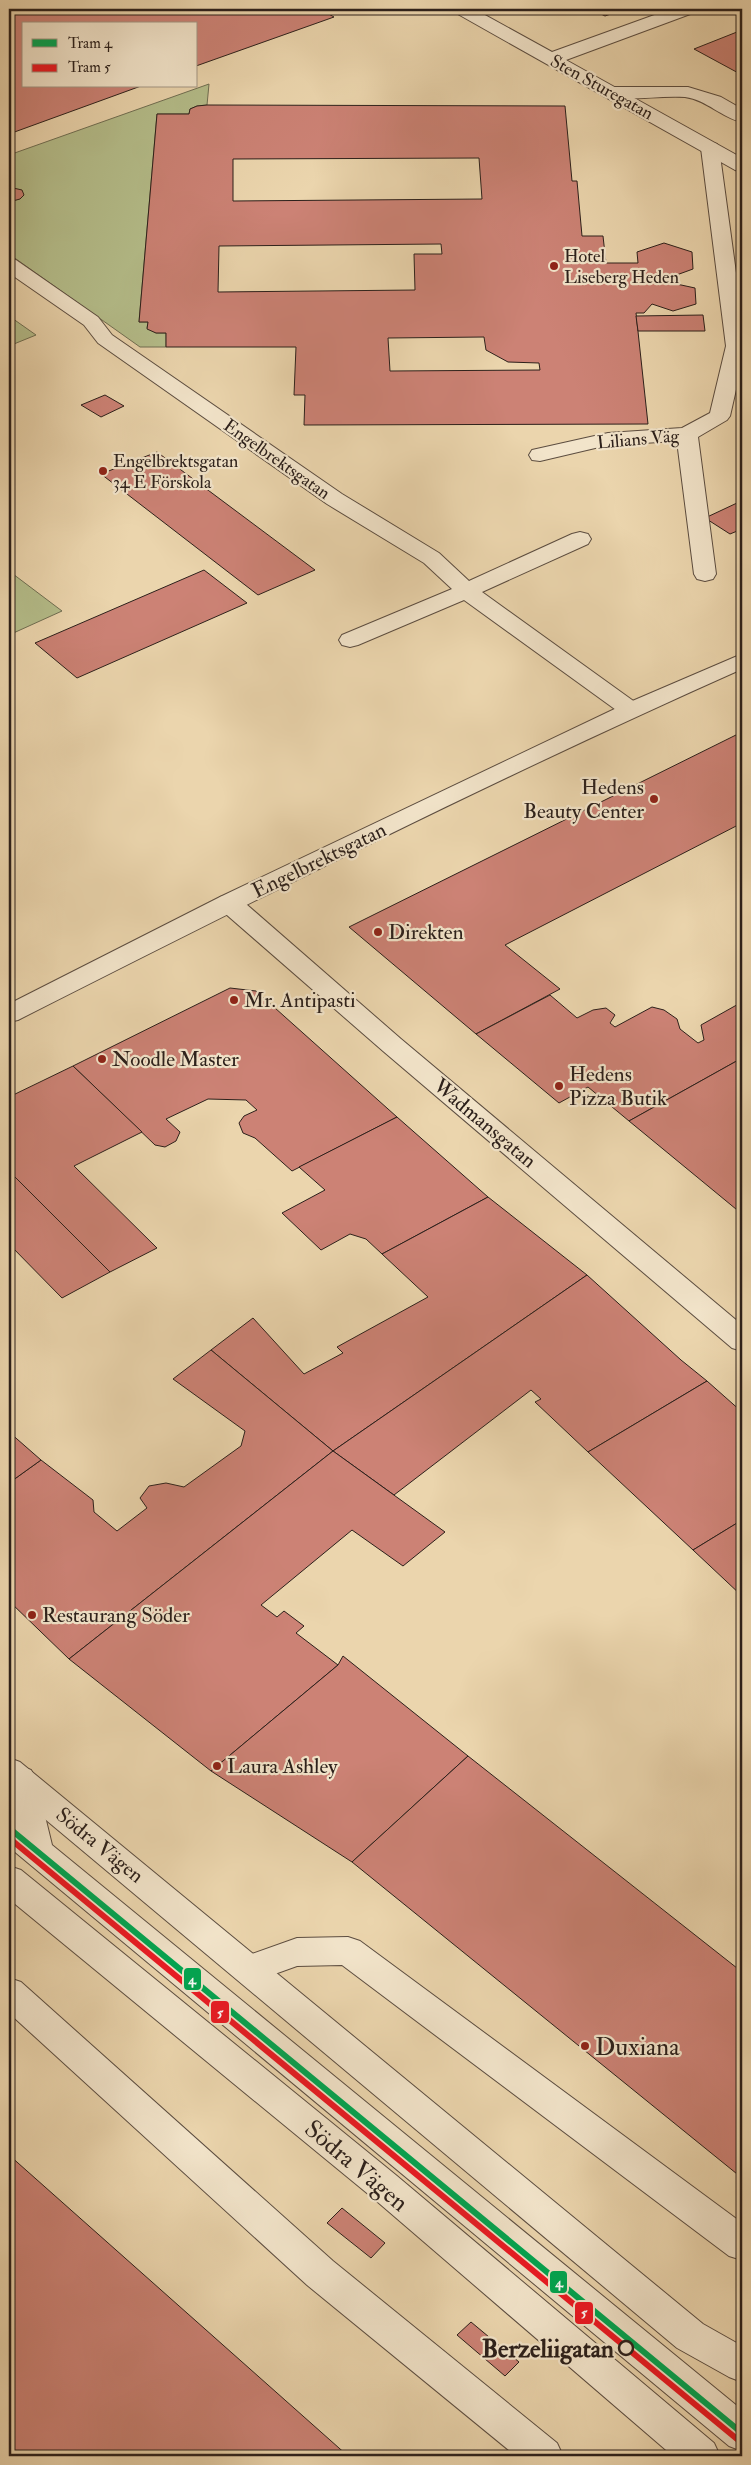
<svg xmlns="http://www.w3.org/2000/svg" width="751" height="2465" viewBox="0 0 751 2465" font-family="'IM FELL Double Pica',serif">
<rect width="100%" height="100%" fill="#ebd5ad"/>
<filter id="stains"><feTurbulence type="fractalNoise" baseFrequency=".004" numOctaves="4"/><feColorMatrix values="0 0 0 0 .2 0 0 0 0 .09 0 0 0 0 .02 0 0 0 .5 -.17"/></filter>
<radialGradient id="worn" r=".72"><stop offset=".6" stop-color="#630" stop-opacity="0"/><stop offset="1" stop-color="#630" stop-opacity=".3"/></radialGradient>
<g fill="#b5be8b" stroke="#706f53">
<polygon points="209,84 207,105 197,106 190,109 189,114 157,114 139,322 148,322 147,328 156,333 166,333 166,347 140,347 9,254 9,155"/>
<polygon points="9,316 36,335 9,346"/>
<polygon points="9,571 62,611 9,635"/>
</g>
<g fill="#cc8275" stroke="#2c201b" fill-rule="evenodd">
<polygon points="9,9 320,9 334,17 196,66 196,24 24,24 24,86 141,86 9,134"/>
<polygon points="591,9 625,9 605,16"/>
<polygon points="742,30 742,75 694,49"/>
<path d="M207,105L565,106L572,181H577L582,236H603L606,263H638L637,252L664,243L692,252L693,269L671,277L672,283L695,288L696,304L673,311L652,304L644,313H636L648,424L304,425L305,395H294L296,347H166V333H156L147,329L148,322H139L157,114H189L190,109L197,106ZM479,158L482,199L233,201V159ZM441,244L442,254H414L415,290L218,292L219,246ZM484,337L486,350L508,362L539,363L540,370L390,371L388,338Z"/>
<polygon points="9,187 22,190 24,195 20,199 9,202"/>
<polygon points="703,315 705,331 638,331 636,316"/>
<polygon points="105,395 124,406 101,417 81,405"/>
<polygon points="157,452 315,570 258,595 101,474"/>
<polygon points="737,503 742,507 742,529 730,534 705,518"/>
<polygon points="204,570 247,603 77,678 35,643"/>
<polygon points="742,732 742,823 505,945 560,989 476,1034 349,927"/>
<polygon points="230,988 256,991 397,1117 292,1171 255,1138 243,1133 239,1123 244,1116 257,1110 246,1100 208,1099 166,1119 180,1132 176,1141 165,1147 155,1145 73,1066"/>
<polygon points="550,995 577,1018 593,1010 606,1008 615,1015 610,1023 615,1027 652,1007 664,1010 677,1019 680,1029 698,1043 704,1040 701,1025 742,1002 742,1058 629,1121 588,1087 559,1103 476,1034"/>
<polygon points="742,1058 742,1214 629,1121"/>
<polygon points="73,1066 142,1132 74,1166 157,1248 110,1272 9,1171 9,1097"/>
<polygon points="397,1117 488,1197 382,1254 366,1239 350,1234 321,1250 282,1213 325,1190 299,1167"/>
<polygon points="9,1171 110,1272 62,1298 9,1244"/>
<polygon points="488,1197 587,1275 333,1451 211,1350 253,1318 304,1374 343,1353 337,1347 428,1297 382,1254"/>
<polygon points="587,1275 681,1360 707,1381 588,1452 535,1402 541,1399 531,1390 394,1495 333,1451"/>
<polygon points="211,1350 333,1451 69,1659 9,1601 9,1483 41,1460 93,1500 94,1512 117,1531 147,1508 140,1498 149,1486 166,1483 184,1487 241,1446 245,1431 173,1379"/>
<polygon points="707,1381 742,1412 742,1520 693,1550 588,1452"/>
<polygon points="9,1432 41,1460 9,1483"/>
<polygon points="333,1451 445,1532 403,1566 352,1530 261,1605 277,1617 284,1611 304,1626 296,1633 338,1665 211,1771 69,1659"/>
<polygon points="742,1520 742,1596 693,1550"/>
<polygon points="343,1656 468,1756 352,1862 211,1771 338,1665"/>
<polygon points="468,1756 742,1972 742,2178 352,1862"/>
<polygon points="9,2155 348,2456 9,2456"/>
<polygon points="342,2208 385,2243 371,2258 327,2223"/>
<polygon points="471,2322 519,2362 505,2376 457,2335"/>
</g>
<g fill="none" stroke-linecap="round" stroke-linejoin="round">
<g stroke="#5c4d40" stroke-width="2">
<g id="service">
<path d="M609,87H688L721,97L742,109V122C722,118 707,100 685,97C658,95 629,102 603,96L600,92L603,88Z"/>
<polygon points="710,142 717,144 719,148 742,317 742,363 730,416 727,420 698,437 716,574 713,579 705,581 697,579 694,574 677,441 608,445 540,461 532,460 529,455 532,450 608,433 682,428 710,413 726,346 701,148 703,144"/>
<polygon points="9,258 16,260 98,317 112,335 342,494 439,553 469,581 572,534 580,532 588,534 591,539 588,544 482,592 639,705 643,710 639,715 631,717 623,715 464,600 358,645 350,647 342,645 339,640 342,635 452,589 424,563 327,504 98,343 84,325 9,273"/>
<polygon points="20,1766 31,1770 36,1779 52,1845 742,2410 742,2451 729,2446 9,1847 9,1815 13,1816 9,1798 9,1770"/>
<polygon points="9,1866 21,1870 397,2176 714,2443 720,2456 673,2456 373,2198 9,1899"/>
<polygon points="348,1937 360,1941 742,2223 742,2260 729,2256 342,1965 297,1966 250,1983 238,1979 233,1969 238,1959 297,1938"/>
</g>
</g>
<g stroke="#5c4d40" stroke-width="2">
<g id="minor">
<polygon points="453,9 474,9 552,52 671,9 696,9 693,13 566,60 742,158 742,172 735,170 456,13"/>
<polygon points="229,895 238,897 401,1039 742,1325 742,1351 732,1348 383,1051 220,909 217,903 220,897"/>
</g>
</g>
<g stroke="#5c4d40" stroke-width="2">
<g id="tertiary">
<path d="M742,654V669C497,778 257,899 18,1020L9,1022V1004L220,897L623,705Z"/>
<polygon points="9,1758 20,1762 703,2324 742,2346 742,2382 729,2377 677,2348 9,1789"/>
<polygon points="9,1978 21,1982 333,2261 557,2443 563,2456 516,2456 307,2285 9,2013"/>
</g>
</g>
<use href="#service" fill="#f2e4ca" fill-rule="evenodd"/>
<use href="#minor" fill="#f2e4ca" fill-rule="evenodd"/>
<use href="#tertiary" fill="#f2e4ca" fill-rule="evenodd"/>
<g stroke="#f2e4ca" stroke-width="10">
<polyline id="tram-1" points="9,1828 742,2433"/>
</g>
<g stroke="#f2e4ca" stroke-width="10">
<polyline id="tram-2" points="9,1838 737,2439"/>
</g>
<use href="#tram-1" stroke="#00a651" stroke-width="6"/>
<use href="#tram-2" stroke="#eb1923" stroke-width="6"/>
</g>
<g fill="#8f2418" stroke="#f2e4ca" stroke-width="2">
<circle cx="554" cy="266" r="5"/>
<circle cx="103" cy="471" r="5"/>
<circle cx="654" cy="799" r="5"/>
<circle cx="378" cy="932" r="5"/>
<circle cx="234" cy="1000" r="5"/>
<circle cx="102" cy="1059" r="5"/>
<circle cx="559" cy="1086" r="5"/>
<circle cx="32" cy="1615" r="5"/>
<circle cx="217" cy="1766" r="5"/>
<circle cx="585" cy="2046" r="5"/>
</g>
<circle fill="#f2e4ca" stroke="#2c201b" stroke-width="2.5" cx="626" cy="2348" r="7"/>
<g text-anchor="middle" stroke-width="4.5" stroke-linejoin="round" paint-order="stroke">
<g font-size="18" fill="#2c201b" stroke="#f2e4ca">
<text transform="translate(602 87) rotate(29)" y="6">Sten Sturegatan</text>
<text transform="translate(638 439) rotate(-5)" y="6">Lilians Väg</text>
<text transform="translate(277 459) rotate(35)" y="6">Engelbrektsgatan</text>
</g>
<g font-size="18" fill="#2c201b" stroke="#f2e4ca" text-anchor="start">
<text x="564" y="262">Hotel<tspan x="564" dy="21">Liseberg Heden</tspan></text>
<text x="113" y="467">Engelbrektsgatan<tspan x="113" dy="21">34 E Förskola</tspan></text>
</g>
<g font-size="21" fill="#2c201b" stroke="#f2e4ca" text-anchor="start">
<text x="644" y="794" text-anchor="end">Hedens<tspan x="644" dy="24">Beauty Center</tspan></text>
<text x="388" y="939">Direkten</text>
<text x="244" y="1007">Mr. Antipasti</text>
<text x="112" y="1066">Noodle Master</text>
<text x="569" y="1081">Hedens<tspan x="569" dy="24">Pizza Butik</tspan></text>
<text x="42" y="1622">Restaurang Söder</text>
<text x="227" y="1773">Laura Ashley</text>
</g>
<g font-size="21" fill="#2c201b" stroke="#f2e4ca">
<text transform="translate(319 860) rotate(-26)" y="7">Engelbrektsgatan</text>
<text transform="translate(485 1123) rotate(40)" y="7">Wadmansgatan</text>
<text transform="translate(100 1845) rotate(39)" y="7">Södra Vägen</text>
</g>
<g font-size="25" fill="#2c201b" stroke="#f2e4ca" text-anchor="start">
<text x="595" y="2055">Duxiana</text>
</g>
<g font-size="25" fill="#2c201b" stroke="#f2e4ca">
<text transform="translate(357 2165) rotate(40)" y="9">Södra Vägen</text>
</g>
<g font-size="25" font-weight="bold" fill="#2c201b" stroke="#f2e4ca" text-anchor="end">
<text x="614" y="2357">Berzeliigatan</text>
</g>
</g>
<g stroke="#f2e4ca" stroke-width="2">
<rect x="183" y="1967" width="19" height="24" rx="5" fill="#00a651"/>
<rect x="210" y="2000" width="20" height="24" rx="5" fill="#eb1923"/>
<rect x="549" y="2270" width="19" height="24" rx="5" fill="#00a651"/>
<rect x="574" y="2301" width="20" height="24" rx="5" fill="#eb1923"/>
</g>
<g font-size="14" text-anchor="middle" font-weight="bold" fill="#fff">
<text x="192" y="1984">4</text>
<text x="220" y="2017">5</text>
<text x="559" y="2287">4</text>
<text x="584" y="2317">5</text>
</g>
<rect width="751" height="2465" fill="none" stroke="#ebd5ad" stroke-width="30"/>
<rect x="10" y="10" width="731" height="2445" fill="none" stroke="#2c201b" stroke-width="2.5"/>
<rect x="15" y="15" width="721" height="2435" fill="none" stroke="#2c201b"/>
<rect x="22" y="22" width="175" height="65" fill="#f2e4ca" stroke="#a39684"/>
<rect x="32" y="39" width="25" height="8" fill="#00a651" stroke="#a39684"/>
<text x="68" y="48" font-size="15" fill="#2c201b">Tram 4</text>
<rect x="32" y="64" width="25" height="8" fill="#eb1923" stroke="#a39684"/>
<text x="68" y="72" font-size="15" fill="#2c201b">Tram 5</text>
<rect width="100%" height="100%" filter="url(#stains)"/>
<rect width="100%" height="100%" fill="url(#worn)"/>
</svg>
